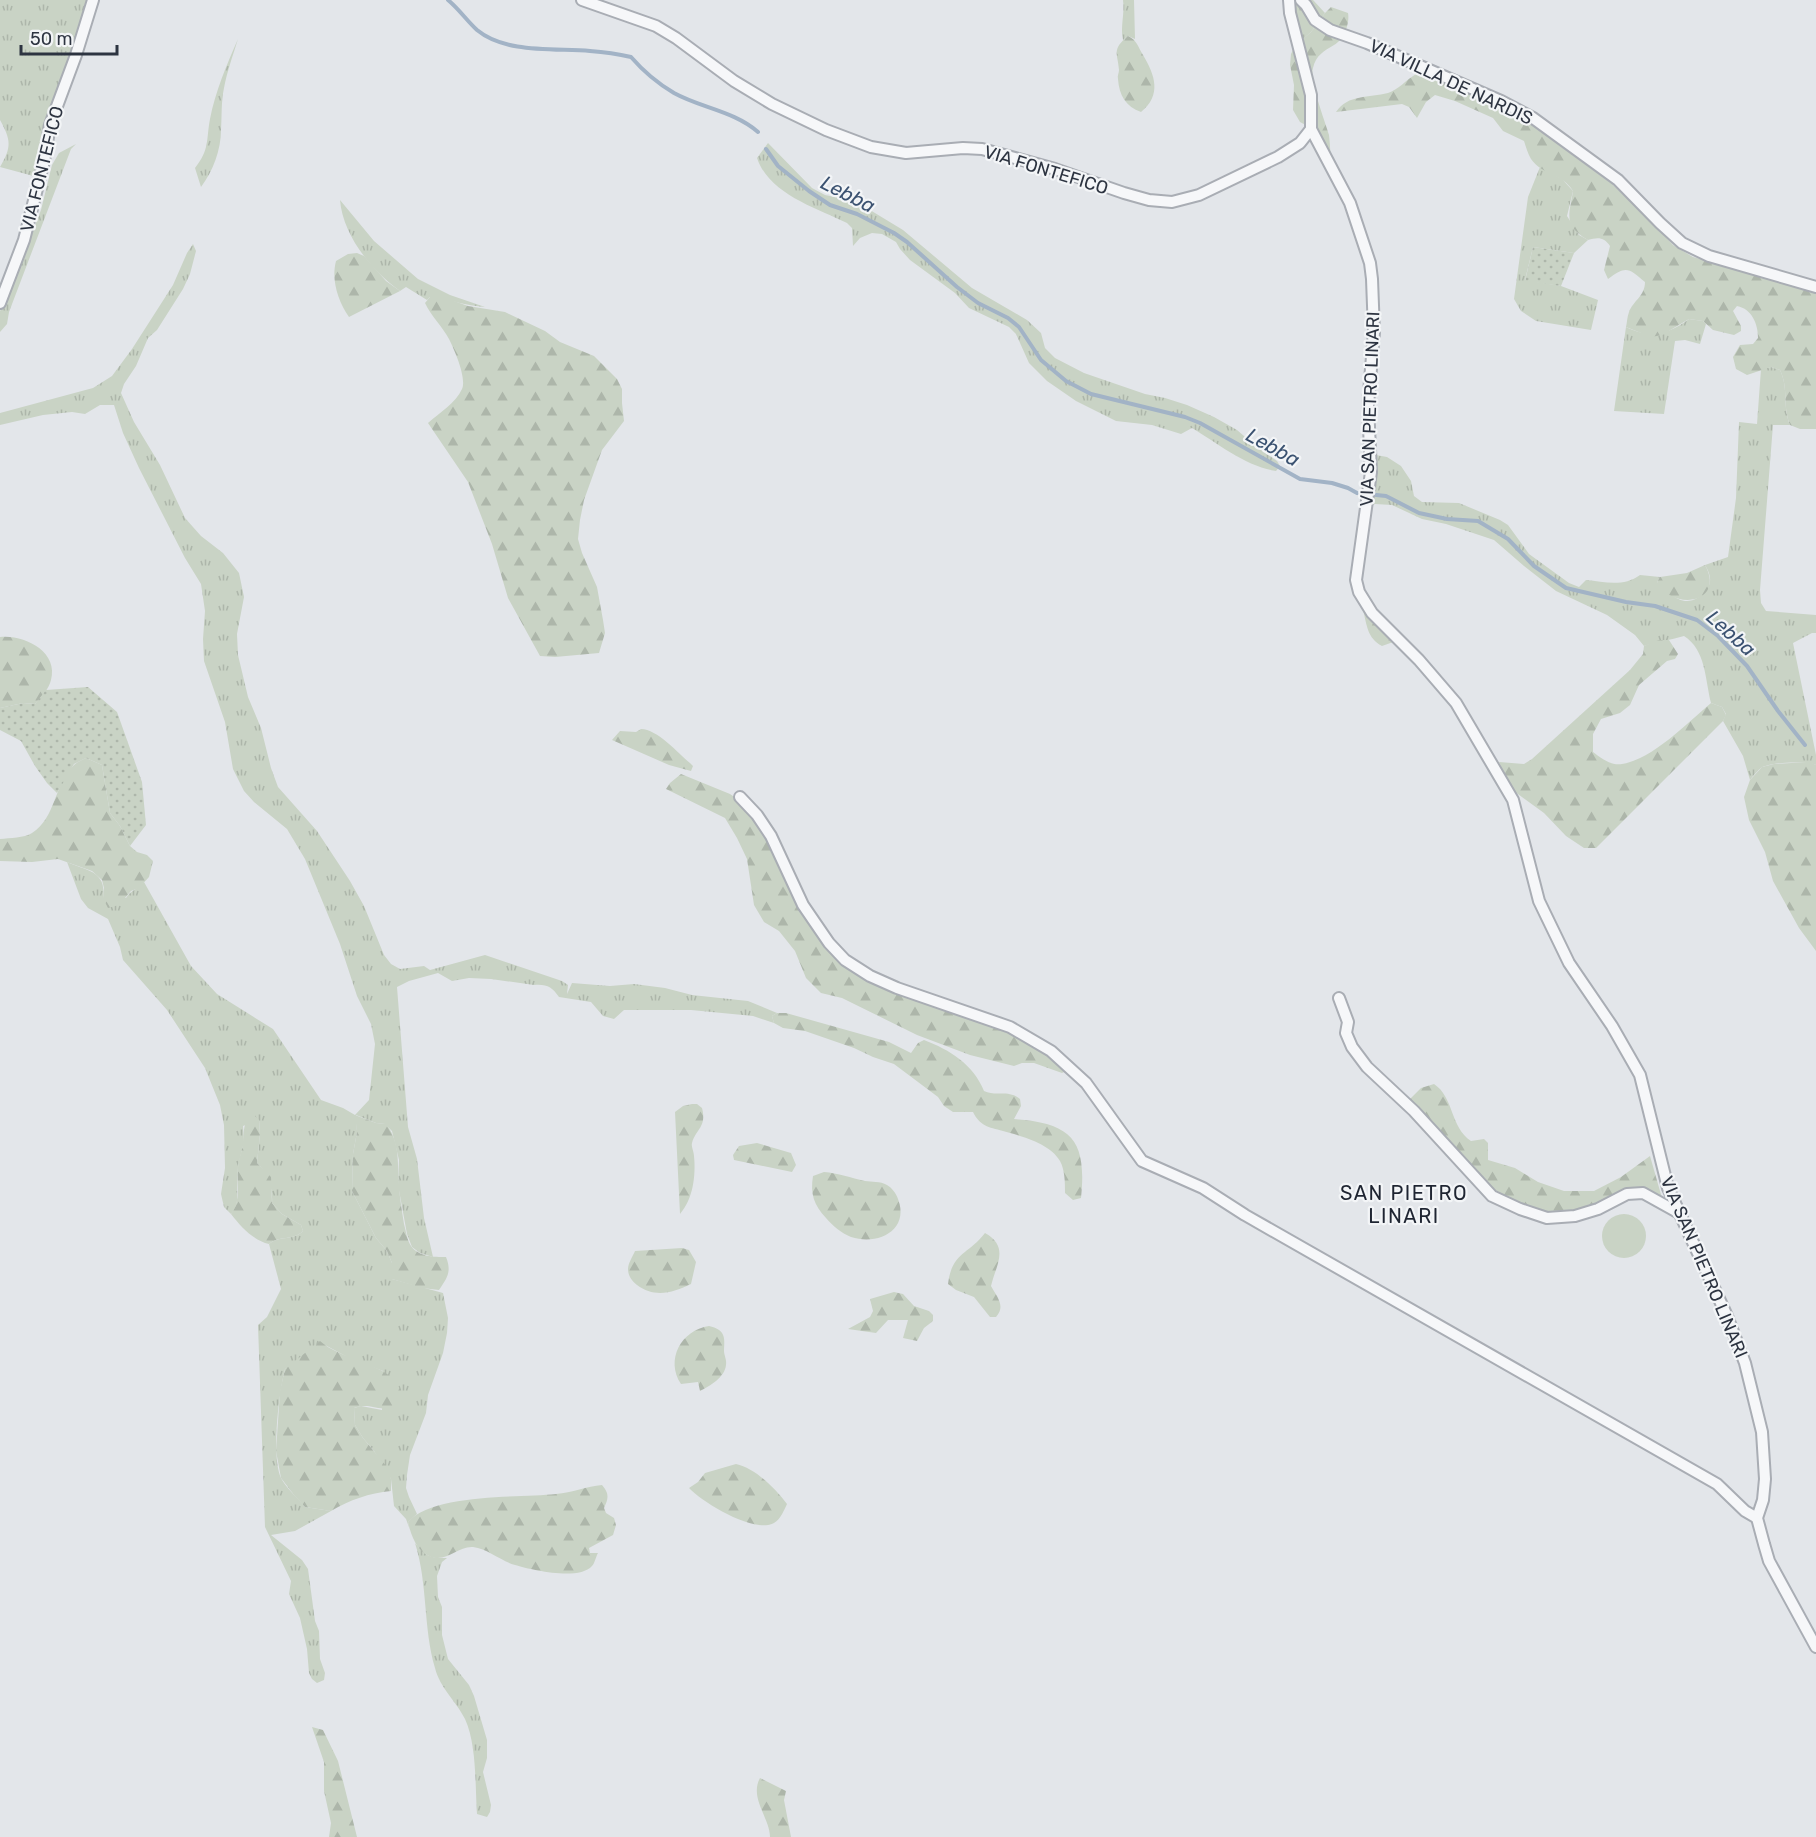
<svg xmlns="http://www.w3.org/2000/svg" width="1816" height="1837" viewBox="0 0 1816 1837" font-family="Rubik,sans-serif">
<defs>
<pattern id="grass-tufts" width="24" height="20" patternUnits="userSpaceOnUse" patternTransform="scale(1.5)"><rect width="24" height="20" fill="#c9d3c5"/><path d="M3 7l-1-3M5 7V3M7 7l1-3M15 17l-1-3M17 17v-4M19 17l1-3" fill="none" stroke="#adb6aa"/></pattern>
<pattern id="forest-firs" width="22" height="20" patternUnits="userSpaceOnUse" patternTransform="scale(1.5)"><rect width="22" height="20" fill="#c9d3c5"/><path d="M5 1l3.5 6h-7zM16 11l3.5 6h-7z" fill="#adb6aa"/></pattern>
<pattern id="park-dots" width="8" height="8" patternUnits="userSpaceOnUse" patternTransform="scale(1.5)"><rect width="8" height="8" fill="#c9d3c5"/><path d="M2 2h.1M6 6h.1" fill="none" stroke="#adb6aa" stroke-width="1.8" stroke-linecap="round"/></pattern>
</defs>
<rect width="100%" height="100%" fill="#e3e6ea"/>
<g fill="url(#grass-tufts)">
<path d="M0,0H90L37,177L0,167C12,147 11,140 0,120Z"/>
<path d="M1123,0H1134L1135,39L1128,36L1123,40C1120,26 1125,14 1123,0Z"/>
<polygon points="1291,0 1313,0 1325,13 1311,32 1301,41"/>
<path d="M238,39C233,55 227,72 224,88C221,102 222,116 221,130C221,150 213,171 201,187L195,168C210,149 206,140 210,119C215,92 227,64 238,39Z"/>
<path d="M768,143L812,188L825,195L840,198L870,210L903,230L972,288L1027,320L1041,333L1045,348L1055,358L1084,373L1145,394L1165,398L1187,405L1214,417L1237,430L1258,448L1277,461L1280,466L1276,471C1247,467 1217,443 1192,428L1181,434L1152,425L1116,421L1076,401L1047,381L1029,363L1016,334L1009,327L969,308L955,293L910,260L900,249L896,242L882,234L872,233L860,238L853,246L852,228L847,223C816,208 769,194 757,158Z"/>
<polygon points="76,144 71,149 9,312 7,324 0,332 0,311 6,301 41,210 52,165 59,153"/>
<polygon points="1540,167 1562,179 1573,191 1567,216 1579,235 1588,240 1574,253 1533,247 1525,280 1561,286 1598,300 1591,330 1536,321 1521,311 1514,299 1528,197"/>
<path d="M340,200L374,241L418,279L450,295L485,307C466,306 449,299 430,297L427,300L406,287L400,291C372,271 343,236 340,200Z"/>
<path d="M193,244L196,251L190,274L183,289L157,330L148,338L136,366L124,384L121,393L134,422L160,465L185,518L201,536L223,553L239,573L244,597L237,634L238,655L248,697L261,728L271,768L278,787L317,831L350,881L364,906L384,955L391,964L400,969L424,966L430,970L485,955L562,981L568,985L567,994L572,983L610,986L634,984L665,988L692,995L748,1001L777,1013L772,1016L774,1023L753,1016L691,1010H624L614,1019L603,1016L591,1002L559,997C552,987 547,984 534,985L491,979L469,978L452,981L438,973L409,981L397,987L408,1127L417,1159L424,1218L433,1257L420,1253L412,1247L407,1234L398,1185L399,1160L392,1131L385,1124L376,1123L356,1115L357,1132L353,1154L352,1191L376,1238L387,1251L392,1263V1279L443,1293L448,1318L447,1333L443,1353L428,1395L426,1413L410,1455L407,1475L406,1488L409,1497L417,1514L408,1522L410,1530L406,1519L394,1506L391,1479L374,1451L363,1438L355,1425L354,1408L361,1406L382,1410L383,1371L351,1359L325,1345L285,1369C279,1392 271,1457 281,1478C286,1488 298,1498 305,1507L331,1511L295,1531L271,1535L302,1560L308,1569L315,1621L319,1631L320,1659L325,1673L324,1680L317,1683L312,1679L309,1673L307,1649L300,1618L289,1594L291,1581L265,1527L258,1325L267,1317L281,1289L269,1244C280,1235 293,1241 303,1231L301,1225L282,1214L272,1203C273,1188 268,1173 257,1163L260,1134L259,1120L243,1126L244,1142L238,1166L237,1201L235,1209L231,1214L224,1207L221,1194L225,1168L224,1125L220,1105L205,1068L167,1010L123,960L120,947L108,919L88,908L81,899L67,862C87,871 107,871 103,898H126C131,890 138,889 144,882L191,966L217,994L273,1029L321,1100L343,1108L355,1115L369,1100L375,1044L371,1024L357,996L340,944L305,859L287,829L254,802L244,791L233,769L225,722L204,661L203,639L205,611L201,584L185,558L139,468L123,433L114,405H100L85,414L72,412L43,415L0,425V413L93,388L112,376L132,349L173,285L187,253Z"/>
<path d="M1689,319L1703,321L1706,324L1700,344L1685,340L1675,341L1664,414L1614,411L1626,327C1651,339 1667,335 1689,319Z"/>
<path d="M1771,367L1780,370C1789,389 1782,404 1790,425H1773L1760,590L1761,603L1766,611L1816,615V633H1812L1793,643L1816,755V765C1806,761 1770,762 1761,768C1757,771 1753,776 1750,780L1743,756L1723,721L1726,714L1722,707L1711,703C1705,679 1706,650 1684,636C1670,640 1657,642 1644,646L1635,635L1607,615L1556,591L1524,566L1494,540L1446,524L1422,519L1392,505L1375,504L1369,508L1376,479V455L1387,457L1401,466L1411,481L1414,496L1422,502L1459,503L1500,520L1508,525L1529,554L1569,583L1579,587L1586,580C1605,582 1624,587 1640,575L1660,577L1657,582C1666,590 1673,599 1685,601C1691,601 1694,600 1699,597C1712,588 1713,578 1705,565L1728,557L1736,498L1739,422L1757,424L1761,369Z"/>
<path d="M415,1543C426,1556 429,1558 447,1558L442,1562L437,1576L438,1597L442,1607V1635L448,1659L469,1685L474,1696L487,1740V1758L483,1772L491,1805L490,1812L487,1817L477,1814C475,1786 477,1745 465,1719C456,1701 440,1688 435,1668C423,1627 428,1584 415,1543Z"/>
</g>
<g fill="url(#forest-firs)">
<path d="M1331,7L1348,13C1350,23 1344,40 1334,45C1324,51 1316,55 1313,68C1309,80 1325,121 1329,135C1330,143 1330,151 1331,158L1313,129L1300,122L1293,110L1294,85L1290,65L1291,54L1295,46L1311,32L1325,13Z"/>
<path d="M1128,36C1137,40 1138,47 1143,55C1155,75 1162,95 1141,112C1126,107 1119,95 1118,79C1117,76 1119,73 1119,70C1118,53 1111,50 1128,36Z"/>
<path d="M1416,74H1427L1490,101L1517,114L1612,184L1656,226L1673,245L1693,257L1816,289V429H1800L1790,425C1782,404 1789,389 1780,370L1771,367L1747,375L1736,369L1733,357L1740,345L1753,344L1758,338C1758,324 1752,309 1737,306L1733,311L1741,326V331L1734,335L1713,330L1703,321L1689,319L1662,335L1651,337L1626,327C1627,323 1627,317 1629,312C1633,301 1645,296 1645,282C1629,268 1626,265 1608,279L1604,270L1610,246C1604,237 1598,237 1588,240C1563,225 1569,216 1573,191C1563,174 1542,175 1531,159C1528,154 1526,147 1524,141L1503,131L1493,118L1455,101L1435,95L1426,102L1417,118L1409,107L1402,104L1336,112C1348,94 1369,98 1388,93C1398,90 1406,80 1416,74Z"/>
<path d="M357,253L364,256L386,281L400,291L349,317C338,301 331,280 336,261L348,254Z"/>
<path d="M440,296L468,306L505,312L545,331L560,342L594,356L617,379L622,389V403L624,421L602,450L584,500L580,520L578,539L582,553L597,587L603,620L605,633L599,653L555,657L540,656L508,598L492,544L468,482L428,423C439,413 456,403 462,389C467,378 454,349 449,339C442,326 431,316 425,303L430,297Z"/>
<path d="M1705,565C1726,603 1673,612 1657,582L1660,577L1687,573Z"/>
<path d="M1363,610L1396,641L1382,646C1367,638 1367,625 1363,610Z"/>
<path d="M0,637C23,634 59,651 51,680C49,689 41,697 35,704L23,703L0,708Z"/>
<path d="M1659,640H1669L1678,654L1675,659L1667,661L1639,685L1630,705L1620,713L1601,719L1593,734V752C1601,758 1611,766 1622,764C1653,759 1687,723 1711,703L1722,707L1726,715L1723,721L1596,848H1584L1566,836L1544,813L1511,789L1499,762L1524,764L1532,759L1630,670L1643,654L1644,646Z"/>
<path d="M641,729C657,729 678,753 690,763L693,766L691,771L669,765L612,740L620,731L636,732Z"/>
<path d="M86,758L102,765L110,813L120,826L130,846L137,852L147,855L153,861L149,877L139,888L131,891L119,905L108,908L103,898L104,888L102,880L92,871L58,859L32,862L0,861V839C10,838 24,838 32,833C56,818 54,784 74,765C77,762 82,760 86,758Z"/>
<polygon points="1810,762 1816,765 1816,951 1799,928 1773,881 1765,852 1749,820 1744,797 1750,780 1762,767 1774,764"/>
<polygon points="681,774 730,794 743,803 767,835 786,880 845,961 1008,1028 1051,1053 1066,1071 1062,1073 1034,1063 1022,1063 1014,1066 970,1055 917,1035 842,998 821,993 806,978 795,951 779,931 764,922 754,905 747,859 737,838 725,818 666,789 670,783"/>
<path d="M777,1013H786L889,1042L911,1053L918,1043L924,1040C950,1050 973,1064 984,1091C996,1097 1008,1089 1020,1099L1021,1106L1014,1119C1072,1123 1087,1140 1081,1198L1073,1200L1065,1193C1065,1183 1065,1170 1060,1161C1050,1143 1021,1136 1003,1131C988,1127 980,1126 973,1112H953L944,1106L938,1097L894,1064L873,1057L854,1048L805,1031L783,1028L774,1023L772,1016Z"/>
<path d="M1434,1084C1454,1097 1450,1127 1471,1141L1484,1139L1488,1143V1160L1515,1168L1538,1182L1564,1191H1594L1621,1177L1650,1156L1662,1198L1639,1190L1577,1211L1547,1214L1520,1205L1495,1190L1407,1102L1421,1088Z"/>
<path d="M692,1104H697L702,1108C707,1127 696,1129 692,1143C691,1146 694,1152 694,1156C696,1176 693,1199 680,1214L675,1112L683,1106Z"/>
<path d="M254,1115L259,1120L260,1134L257,1163L271,1177L272,1203L282,1214L301,1225L303,1231C293,1241 280,1235 269,1244C253,1240 241,1227 231,1214C241,1202 237,1183 238,1168C238,1160 242,1152 243,1144C245,1131 241,1123 254,1115Z"/>
<path d="M355,1115L376,1123L386,1124C401,1143 397,1164 399,1187C400,1199 402,1212 404,1224C406,1231 407,1240 411,1246C419,1257 434,1257 446,1257C452,1272 447,1278 439,1290L422,1288L392,1279V1263L387,1251L376,1238L352,1191L353,1154L357,1132Z"/>
<polygon points="757,1143 791,1153 796,1165 792,1172 734,1160 733,1155 739,1146"/>
<path d="M824,1172C838,1173 851,1178 865,1181C872,1182 880,1181 887,1185C892,1188 896,1193 898,1199C910,1230 878,1246 851,1237C841,1233 833,1226 826,1218C814,1205 810,1194 813,1176Z"/>
<path d="M985,1233C1010,1247 996,1265 991,1286C997,1297 1006,1306 996,1317H990L974,1297L956,1290L948,1284C952,1252 968,1255 985,1233Z"/>
<path d="M682,1248L689,1250L696,1262L691,1284C673,1293 654,1298 637,1285C632,1281 628,1276 628,1269C628,1263 633,1256 635,1251Z"/>
<polygon points="894,1292 903,1294 914,1306 929,1311 933,1315 933,1321 924,1328 917,1341 903,1338 908,1320 888,1320 876,1333 848,1329 870,1317 873,1311 870,1299"/>
<path d="M709,1326C725,1330 725,1336 724,1351C724,1355 727,1360 726,1365C725,1377 710,1386 700,1391L698,1382L681,1384C665,1360 681,1330 709,1326Z"/>
<path d="M320,1341C340,1359 381,1363 396,1382C401,1389 402,1397 403,1405C380,1415 373,1401 354,1408L355,1425L363,1438L387,1467L391,1479V1491C369,1493 350,1500 331,1511L305,1507L294,1495L281,1478L276,1451L280,1391L285,1369Z"/>
<path d="M736,1464C755,1468 775,1488 787,1504C784,1510 781,1519 774,1523C755,1534 703,1503 689,1488L698,1482L705,1473Z"/>
<path d="M602,1485C610,1494 608,1499 604,1508L606,1513L614,1518L616,1525L613,1535L589,1548L590,1553H598C596,1556 595,1563 592,1566C579,1581 532,1570 515,1565C501,1561 488,1549 473,1547C457,1546 446,1564 429,1556C416,1550 411,1535 408,1522C433,1493 519,1498 556,1494C572,1493 587,1486 602,1485Z"/>
<polygon points="312,1727 323,1730 338,1761 357,1837 329,1837 331,1823 324,1791 324,1762"/>
<path d="M760,1778L786,1791L784,1800L791,1837H770C770,1818 749,1798 760,1778Z"/>
</g>
<g fill="url(#park-dots)">
<polygon points="1533,247 1574,253 1561,286 1525,281"/>
<polygon points="88,687 117,712 142,782 146,825 130,846 120,826 110,813 102,765 86,758 74,764 57,793 47,783 35,766 21,741 0,730 0,708 23,703 35,704 46,690"/>
</g>
<circle fill="#c9d3c5" cx="1624" cy="1236" r="22"/>
<g fill="none" stroke-linecap="round" stroke-linejoin="round">
<g stroke="#a2b3c6" stroke-width="4">
<path d="M448,0C459,9 467,21 477,30C506,54 556,48 590,51C604,52 618,54 631,57C644,72 657,83 674,93C701,108 734,111 758,132"/>
<polyline points="766,149 778,166 809,191 830,205 857,214 894,233 907,242 957,287 978,303 1008,318 1019,327 1041,360 1066,381 1091,394 1185,417 1200,423 1300,479 1332,483 1348,488 1357,493 1386,496 1419,513 1447,519 1478,521 1508,539 1534,566 1566,588 1626,602 1655,606 1697,620 1718,636 1747,666 1778,711 1805,745"/>
</g>
<g stroke="#a9adb4" stroke-width="14">
<g id="minor">
<polyline points="582,0 656,26 676,38 734,81 772,104 826,130 871,147 906,153 963,148 982,149 1055,169 1124,193 1149,200 1172,202 1199,195 1278,157 1300,143 1311,129"/>
<polyline points="1289,0 1290,13 1311,95 1311,129 1350,203 1370,263 1372,279 1374,332 1368,405 1371,472 1356,580 1359,592 1372,613 1419,660 1456,703 1513,800 1539,901 1569,963 1612,1026 1640,1075 1668,1188 1727,1316 1745,1363 1762,1432 1765,1479 1763,1500 1757,1518 1764,1544 1769,1561 1816,1647"/>
<polyline points="1301,0 1306,5 1315,20 1330,30 1367,43 1501,101 1533,118 1618,180 1660,223 1682,243 1709,256 1816,287"/>
<polyline points="0,303 24,240 44,161 50,125 76,55 93,0"/>
<polyline points="740,797 757,815 771,836 803,905 829,943 845,960 870,976 897,988 1010,1027 1051,1051 1086,1083 1142,1161 1203,1188 1245,1215 1717,1484 1745,1511 1757,1518"/>
<polyline points="1339,998 1348,1022 1346,1033 1352,1047 1367,1067 1414,1111 1492,1196 1520,1209 1547,1218 1575,1216 1598,1209 1627,1194 1643,1193 1679,1213"/>
</g>
</g>
<use href="#minor" stroke="#f6f7f9" stroke-width="10"/>
</g>
<g text-anchor="middle" stroke-width="4.5" stroke-linejoin="round" paint-order="stroke">
<g font-size="18" fill="#2d3441" stroke="#f3f5f7">
<text transform="translate(1451 82) rotate(25)" y="6">VIA VILLA DE NARDIS</text>
<text transform="translate(42 169) rotate(-76)" y="6">VIA FONTEFICO</text>
<text transform="translate(1046 170) rotate(17)" y="6">VIA FONTEFICO</text>
<text transform="translate(1370 409) rotate(-88)" y="6">VIA SAN PIETRO LINARI</text>
<text transform="translate(1704 1267) rotate(67)" y="6">VIA SAN PIETRO LINARI</text>
</g>
<g font-size="20" font-style="italic" fill="#3b5271" stroke="#f3f5f7">
<text transform="translate(848 194) rotate(27)" y="7">Lebba</text>
<text transform="translate(1273 447) rotate(29)" y="7">Lebba</text>
<text transform="translate(1731 633) rotate(42)" y="7">Lebba</text>
</g>
<g font-size="20" letter-spacing="1.5" fill="#1f2532" stroke="#f3f5f7">
<text x="1404" y="1200">SAN PIETRO<tspan x="1404" dy="23">LINARI</tspan></text>
</g>
</g>
<path d="M21 45v9h96v-9" fill="none" stroke="#2d3441" stroke-width="3"/>
<text x="30" y="45" font-size="18" fill="#2d3441" stroke="#f3f5f7" stroke-width="4.5" paint-order="stroke">50 m</text>
</svg>
